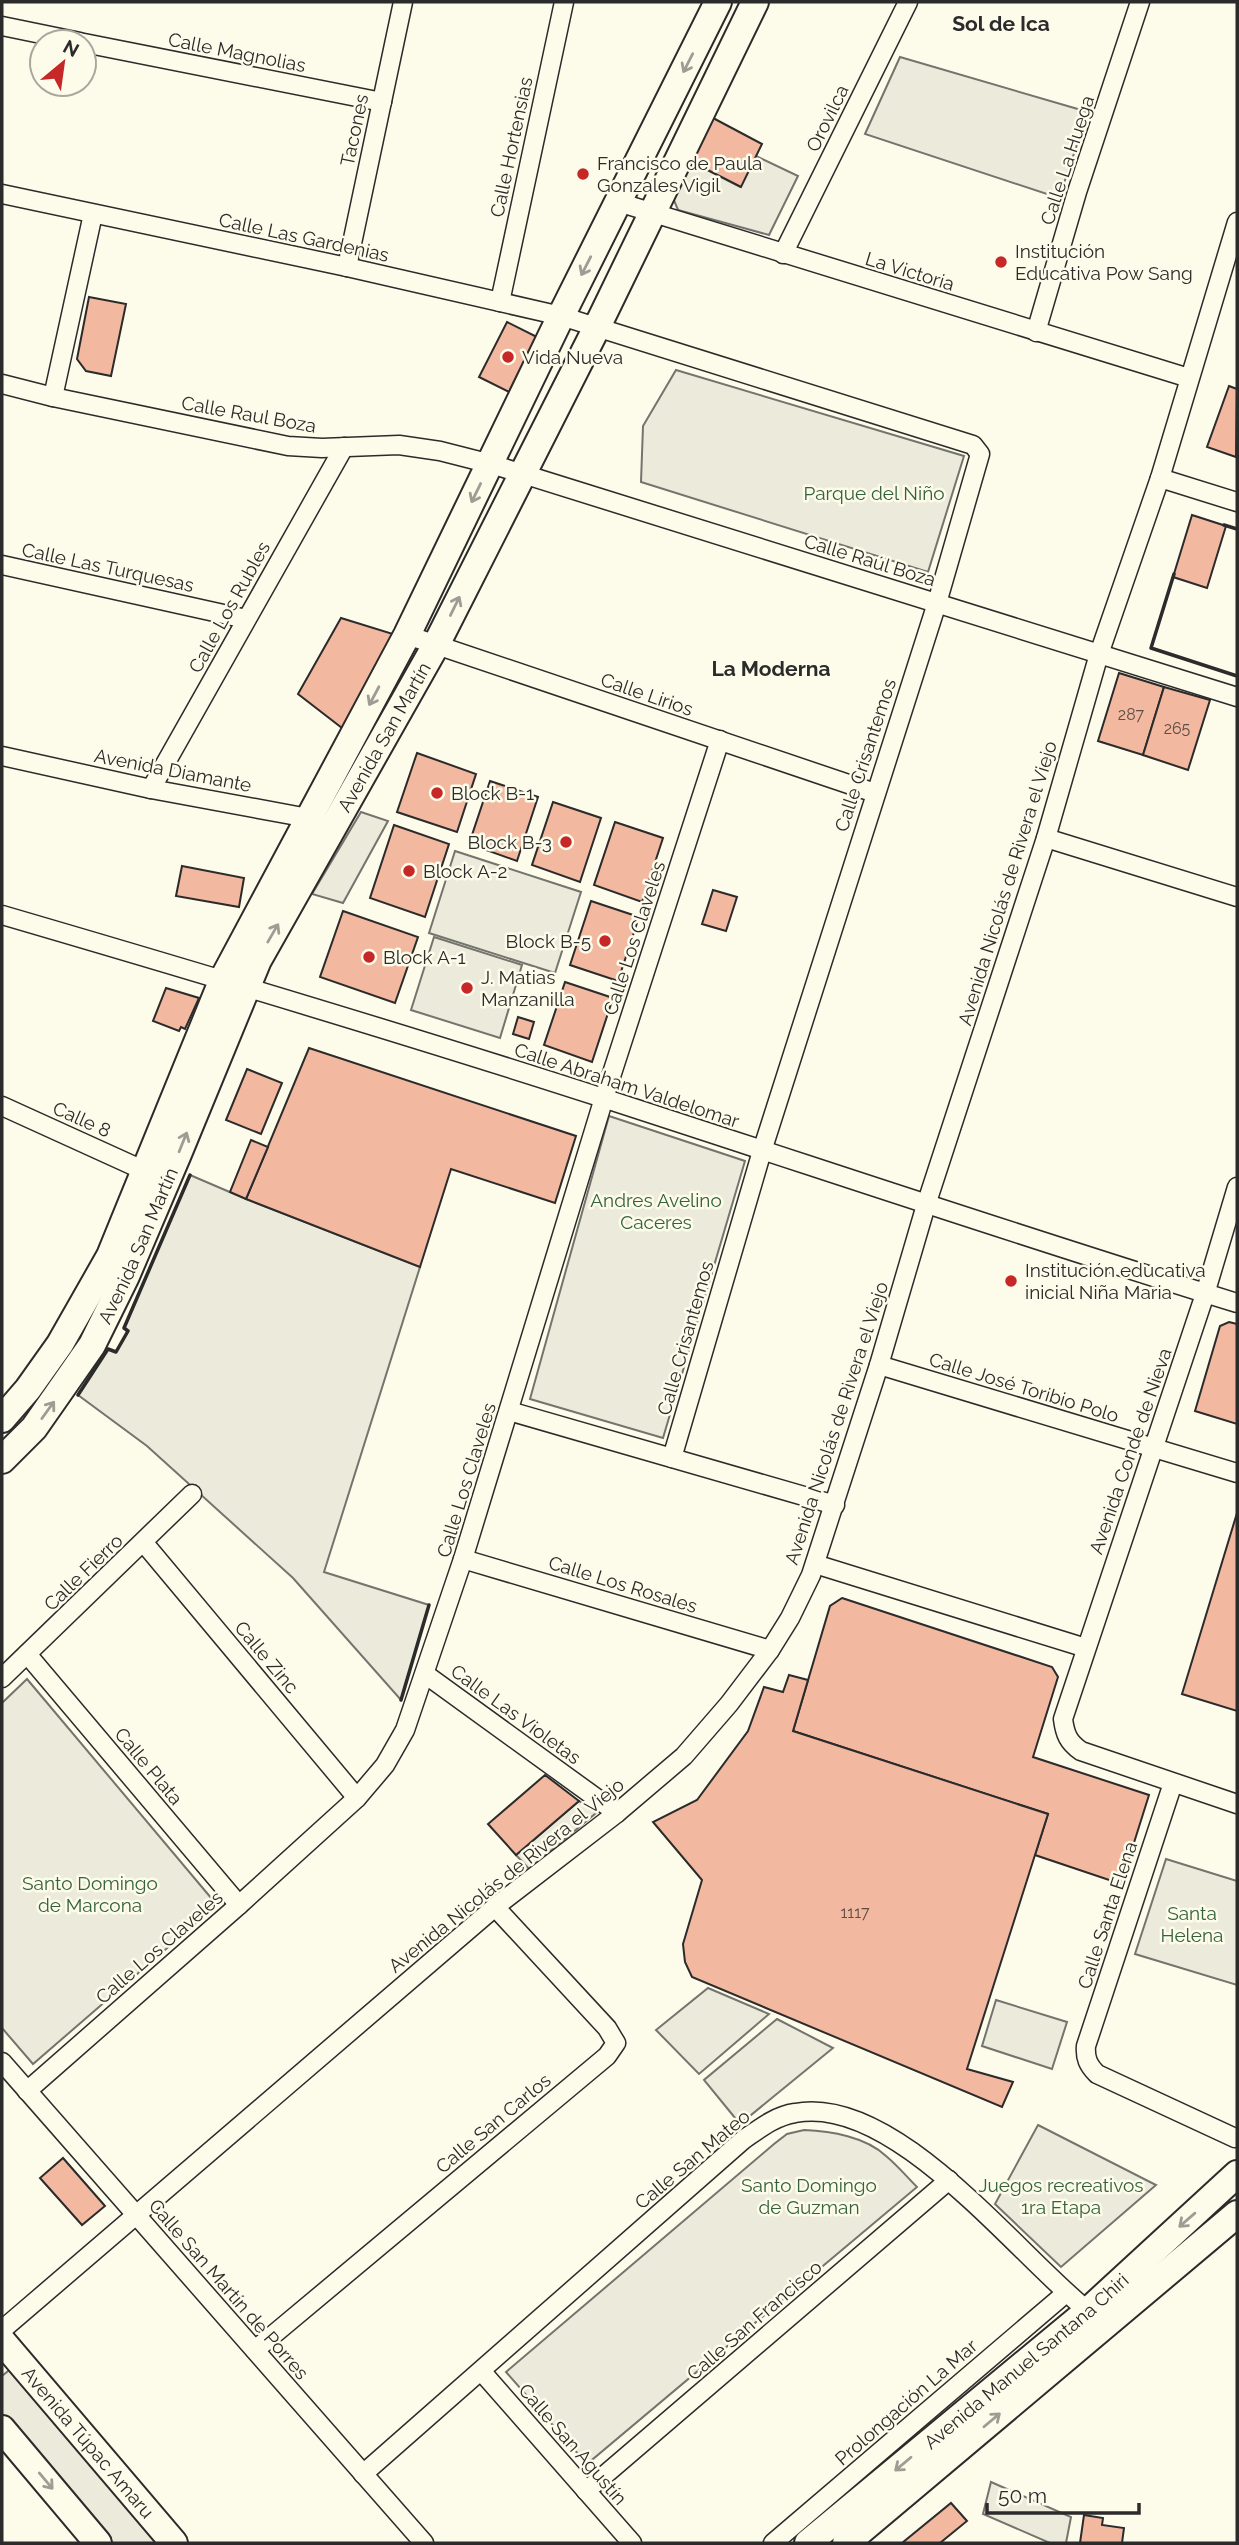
<svg xmlns="http://www.w3.org/2000/svg" width="1239" height="2545" viewBox="0 0 1239 2545" font-family="Raleway,sans-serif">
<rect width="100%" height="100%" fill="#fdfbea"/>
<g fill="#ecebdb" stroke="#74746e" stroke-width="2">
<polygon points="900,57 1088,112 1059,198 865,134"/>
<polygon points="756,156 798,176 769,235 678,210 673,198 692,162 740,187"/>
<polygon points="676,370 964,456 928,572 641,482 643,426"/>
<polygon points="455,851 581,892 555,973 429,933"/>
<polygon points="434,937 522,965 500,1038 411,1010"/>
<polygon points="609,1116 745,1161 663,1438 530,1399"/>
<polygon points="190,1175 246,1199 420,1267 324,1572 429,1605 401,1700 293,1578 147,1446 78,1395 108,1349 116,1352 128,1331 124,1328"/>
<polygon points="27,1679 217,1905 33,2064 2,2028 2,1703"/>
<polygon points="1166,1859 1237,1881 1237,1985 1135,1954"/>
<polygon points="708,1988 769,2014 699,2074 656,2030"/>
<polygon points="996,2000 1067,2022 1052,2069 982,2046"/>
<polygon points="777,2019 833,2048 740,2124 704,2080"/>
<polygon points="1038,2125 1156,2185 1061,2267 995,2204"/>
<path d="M804,2130C831,2131 866,2137 886,2156C897,2165 907,2177 917,2187L587,2464L506,2372L774,2144L787,2134Z"/>
<polygon points="13,2367 162,2543 110,2543 2,2417 2,2376"/>
</g>
<g fill="#eceadb" stroke="#74746e" stroke-width="2">
<polygon points="361,812 388,821 343,903 312,894"/>
<polygon points="579,1801 596,1813 529,1869 516,1855"/>
<polygon points="991,2482 1071,2517 1066,2543 1050,2543 983,2514"/>
</g>
<g fill="#f2b8a0" stroke="#2b2b2b" stroke-width="2">
<polygon points="713,118 762,144 741,187 692,162"/>
<polygon points="89,297 126,304 111,376 86,371 77,359"/>
<polygon points="507,322 537,337 509,392 479,377"/>
<polygon points="1229,386 1237,389 1236,457 1207,447"/>
<polygon points="1192,515 1226,526 1207,588 1173,577"/>
<polygon points="341,618 393,634 342,728 298,694"/>
<polygon points="1119,673 1164,687 1143,755 1098,741"/>
<polygon points="1164,687 1210,700 1188,770 1143,755"/>
<polygon points="417,753 476,774 457,832 397,812"/>
<polygon points="490,781 538,797 517,861 469,844"/>
<polygon points="553,802 601,818 580,882 532,865"/>
<polygon points="615,822 663,838 642,902 594,885"/>
<polygon points="394,825 449,844 425,917 370,898"/>
<polygon points="182,866 244,878 239,907 176,896"/>
<polygon points="713,890 737,897 726,931 702,924"/>
<polygon points="591,901 639,917 618,981 570,965"/>
<polygon points="343,911 418,937 395,1003 320,977"/>
<polygon points="565,982 613,998 592,1062 544,1045"/>
<polygon points="166,988 199,998 185,1029 181,1027 179,1031 153,1021"/>
<polygon points="518,1017 534,1022 529,1039 513,1034"/>
<polygon points="309,1048 576,1136 555,1203 451,1169 420,1267 246,1199"/>
<polygon points="247,1069 282,1083 261,1134 226,1120"/>
<polygon points="251,1140 268,1147 246,1199 230,1192"/>
<polygon points="1229,1322 1237,1324 1237,1424 1195,1411 1220,1326"/>
<polygon points="1237,1513 1237,1711 1182,1694"/>
<polygon points="842,1598 1052,1667 1058,1677 1033,1757 1149,1795 1121,1884 1035,1855 1048,1814 793,1731 830,1606"/>
<polygon points="789,1675 808,1680 793,1731 1048,1814 967,2069 1013,2082 1002,2107 692,1977 685,1962 683,1944 702,1880 653,1822 697,1800 748,1731 764,1687 783,1692"/>
<polygon points="545,1775 579,1801 516,1855 488,1824"/>
<polygon points="63,2158 105,2206 82,2225 40,2178"/>
<polygon points="951,2503 967,2521 940,2543 902,2543"/>
<polygon points="1084,2515 1103,2518 1102,2525 1124,2528 1122,2543 1080,2543"/>
</g>
<g fill="none" stroke-linecap="round" stroke-linejoin="round">
<g stroke="#2b2b2b" stroke-width="21">
<g id="street">
<polyline points="2,26 80,42"/>
<polyline points="84,43 382,102"/>
<polyline points="2,194 347,267 561,316 973,445 980,454 937,603 762,1151 672,1458"/>
<polyline points="618,202 1189,378"/>
<polyline points="783,254 908,2"/>
<polyline points="347,267 403,2"/>
<polyline points="500,302 564,2"/>
<polyline points="1036,332 1077,192 1140,2"/>
<polyline points="2,384 53,397 288,446 322,448 399,445 440,451 491,464 1237,697"/>
<polyline points="53,397 93,214"/>
<polyline points="1160,478 1237,502"/>
<polyline points="2,565 246,619"/>
<polyline points="407,635 875,793"/>
<polyline points="2,756 151,789 319,820"/>
<polyline points="151,789 344,447"/>
<polyline points="1046,838 1237,897"/>
<path d="M2,915C204,974 405,1034 606,1099C816,1167 1026,1238 1237,1303"/>
<polyline points="2,1106 145,1171"/>
<path d="M1237,1187L1205,1294L1063,1719C1065,1734 1068,1742 1081,1751L1237,1804"/>
<polyline points="879,1365 1237,1473"/>
<polyline points="509,1411 835,1505"/>
<polyline points="144,1543 357,1798"/>
<polyline points="463,1559 770,1650"/>
<polyline points="815,1564 1086,1648"/>
<polyline points="27,1654 239,1905"/>
<polyline points="425,1674 617,1813"/>
<polyline points="2,1678 192,1494"/>
<path d="M1173,1783L1086,2046C1085,2058 1088,2065 1097,2074L1235,2138"/>
<polyline points="2,2062 424,2543"/>
<polyline points="27,2091 239,1905 357,1798 385,1765 405,1730 463,1559 604,1098 720,740"/>
<polyline points="2,2330 495,1907 617,1813 684,1756 729,1704 770,1650 790,1618 811,1575 879,1365 926,1205 1046,838 1099,654 1160,478 1237,222"/>
<polyline points="255,2350 607,2056 616,2043 607,2028 495,1907"/>
<polyline points="482,2372 632,2543"/>
<path d="M363,2474L743,2140C759,2129 775,2116 795,2113C896,2093 1021,2260 1094,2316"/>
<polyline points="586,2491 949,2180"/>
<polyline points="773,2543 1066,2293"/>
</g>
</g>
<g stroke="#2b2b2b" stroke-width="30">
<g id="secondary">
<polyline points="2,1419 28,1389 60,1344 110,1256 223,979 407,635 561,316 718,2"/>
<path id="s1" d="M2,1460L34,1428L92,1345L126,1276L178,1154L258,960L436,645L596,329L755,2"/>
<path id="s2" d="M2,2341L174,2543"/>
<polyline points="2,2429 98,2543"/>
<path id="s3" d="M808,2543L1088,2311L1237,2174"/>
<polyline points="846,2543 1237,2214"/>
</g>
</g>
<use href="#street" stroke="#fdfbea" stroke-width="18"/>
<use href="#secondary" stroke="#fdfbea" stroke-width="26"/>
<g stroke="#2b2b2b" stroke-width="3.5">
<polyline points="1224,525 1237,529"/>
<polyline points="1174,574 1151,648 1237,676"/>
<polyline points="78,1395 108,1349 116,1352 128,1331 124,1328 190,1175"/>
<polyline points="401,1700 429,1605"/>
</g>
</g>
<defs><path id="oneway-shaft" d="M-6 0H5M1.5-3L5.5 0L1.5 3" fill="none" stroke-width="1.6" stroke-linecap="round" stroke-linejoin="round" transform="scale(1.75)"/></defs>
<g stroke="#9e9d94">
<use href="#oneway-shaft" transform="translate(688 63) rotate(117)"/>
<use href="#oneway-shaft" transform="translate(586 266) rotate(117)"/>
<use href="#oneway-shaft" transform="translate(476 493) rotate(116)"/>
<use href="#oneway-shaft" transform="translate(455 606) rotate(-64)"/>
<use href="#oneway-shaft" transform="translate(374 696) rotate(118)"/>
<use href="#oneway-shaft" transform="translate(273 933) rotate(-60)"/>
<use href="#oneway-shaft" transform="translate(183 1142) rotate(-68)"/>
<use href="#oneway-shaft" transform="translate(48 1410) rotate(-54)"/>
<use href="#oneway-shaft" transform="translate(1187 2220) rotate(139)"/>
<use href="#oneway-shaft" transform="translate(992 2420) rotate(-40)"/>
<use href="#oneway-shaft" transform="translate(903 2464) rotate(140)"/>
<use href="#oneway-shaft" transform="translate(46 2481) rotate(50)"/>
</g>
<g fill="#c62828" stroke="#fdfbea" stroke-width="2.5">
<circle cx="583" cy="174" r="7"/>
<circle cx="1001" cy="262" r="7"/>
<circle cx="508" cy="357" r="7"/>
<circle cx="437" cy="793" r="7"/>
<circle cx="566" cy="842" r="7"/>
<circle cx="409" cy="871" r="7"/>
<circle cx="605" cy="941" r="7"/>
<circle cx="369" cy="957" r="7"/>
<circle cx="467" cy="988" r="7"/>
<circle cx="1011" cy="1281" r="7"/>
</g>
<g text-anchor="middle" stroke-width="5" stroke-linejoin="round" paint-order="stroke">
<g font-size="16" fill="#5d4e48">
<text x="1131" y="720">287</text>
<text x="1177" y="734">265</text>
<text x="855" y="1918">1117</text>
</g>
<g font-size="19" fill="#2b2b2b" stroke="#fdfbea">
<text transform="translate(237 52) rotate(11)" y="7">Calle Magnolias</text>
<text transform="translate(827 118) rotate(-64)" y="7">Orovilca</text>
<text transform="translate(354 130) rotate(-78)" y="7">Tacones</text>
<text transform="translate(511 147) rotate(-78)" y="7">Calle Hortensias</text>
<text transform="translate(1067 160) rotate(-72)" y="7">Calle La Huega</text>
<text transform="translate(304 237) rotate(12)" y="7">Calle Las Gardenias</text>
<text transform="translate(910 271) rotate(17)" y="7">La Victoria</text>
<text transform="translate(249 414) rotate(10)" y="7">Calle Raul Boza</text>
<text transform="translate(870 560) rotate(17)" y="7">Calle Raúl Boza</text>
<text transform="translate(108 567) rotate(12)" y="7">Calle Las Turquesas</text>
<text transform="translate(229 607) rotate(-61)" y="7">Calle Los Rubles</text>
<text transform="translate(647 694) rotate(19)" y="7">Calle Lirios</text>
<text dy="7" stroke="none"><textPath href="#s1" startOffset="822">Avenida San Martín</textPath></text>
<text transform="translate(865 755) rotate(-72)" y="7">Calle Crisantemos</text>
<text transform="translate(173 770) rotate(11)" y="7">Avenida Diamante</text>
<text transform="translate(1007 883) rotate(-73)" y="7">Avenida Nicolás de Rivera el Viejo</text>
<text transform="translate(634 938) rotate(-72)" y="7">Calle Los Claveles</text>
<text transform="translate(627 1085) rotate(18)" y="7">Calle Abraham Valdelomar</text>
<text transform="translate(82 1119) rotate(24)" y="7">Calle 8</text>
<text dy="7" stroke="none"><textPath href="#s1" startOffset="256">Avenida San Martín</textPath></text>
<text transform="translate(685 1338) rotate(-74)" y="7">Calle Crisantemos</text>
<text transform="translate(1024 1387) rotate(17)" y="7">Calle José Toribio Polo</text>
<text transform="translate(836 1423) rotate(-72)" y="7">Avenida Nicolás de Rivera el Viejo</text>
<text transform="translate(1130 1451) rotate(-71)" y="7">Avenida Conde de Nieva</text>
<text transform="translate(466 1480) rotate(-73)" y="7">Calle Los Claveles</text>
<text transform="translate(83 1572) rotate(-44)" y="7">Calle Fierro</text>
<text transform="translate(623 1584) rotate(17)" y="7">Calle Los Rosales</text>
<text transform="translate(267 1657) rotate(50)" y="7">Calle Zinc</text>
<text transform="translate(516 1714) rotate(36)" y="7">Calle Las Violetas</text>
<text transform="translate(149 1766) rotate(50)" y="7">Calle Plata</text>
<text transform="translate(506 1875) rotate(-39)" y="7">Avenida Nicolás de Rivera el Viejo</text>
<text transform="translate(1107 1915) rotate(-72)" y="7">Calle Santa Elena</text>
<text transform="translate(159 1947) rotate(-41)" y="7">Calle Los Claveles</text>
<text transform="translate(493 2123) rotate(-40)" y="7">Calle San Carlos</text>
<text transform="translate(692 2159) rotate(-40)" y="7">Calle San Mateo</text>
<text transform="translate(229 2289) rotate(49)" y="7">Calle San Martín de Porres</text>
<text transform="translate(754 2320) rotate(-41)" y="7">Calle San Francisco</text>
<text dy="7" stroke="none"><textPath href="#s3" startOffset="284">Avenida Manuel Santana Chiri</textPath></text>
<text transform="translate(906 2402) rotate(-41)" y="7">Prolongación La Mar</text>
<text dy="7" stroke="none"><textPath href="#s2" startOffset="133">Avenida Túpac Amaru</textPath></text>
<text transform="translate(573 2444) rotate(49)" y="7">Calle San Agustín</text>
</g>
<g font-size="19" fill="#2b2b2b" stroke="#fdfbea" text-anchor="start">
<text x="597" y="170">Francisco de Paula<tspan x="597" dy="22">Gonzales Vigil</tspan></text>
<text x="1015" y="258">Institución<tspan x="1015" dy="22">Educativa Pow Sang</tspan></text>
<text x="522" y="364">Vida Nueva</text>
<text x="451" y="800">Block B-1</text>
<text x="552" y="849" text-anchor="end">Block B-3</text>
<text x="423" y="878">Block A-2</text>
<text x="591" y="948" text-anchor="end">Block B-5</text>
<text x="383" y="964">Block A-1</text>
<text x="481" y="984">J. Matias<tspan x="481" dy="22">Manzanilla</tspan></text>
<text x="1025" y="1277">Institución educativa<tspan x="1025" dy="22">inicial Niña Maria</tspan></text>
</g>
<g font-size="19" fill="#34623c" stroke="#fdfbea">
<text x="874" y="500">Parque del Niño</text>
<text x="656" y="1207">Andres Avelino<tspan x="656" dy="22">Caceres</tspan></text>
<text x="90" y="1890">Santo Domingo<tspan x="90" dy="22">de Marcona</tspan></text>
<text x="1192" y="1920">Santa<tspan x="1192" dy="22">Helena</tspan></text>
<text x="809" y="2192">Santo Domingo<tspan x="809" dy="22">de Guzman</tspan></text>
<text x="1061" y="2192">Juegos recreativos<tspan x="1061" dy="22">1ra Etapa</tspan></text>
</g>
<g font-size="21" font-weight="bold" fill="#2b2b2b" stroke="#fdfbea">
<text x="1001" y="31">Sol de Ica</text>
<text x="771" y="676">La Moderna</text>
</g>
</g>
<rect width="1239" height="2545" fill="none" stroke="#2b2b2b" stroke-width="7"/>
<g transform="translate(63 63) rotate(29)"><circle r="33" fill="#fdfbea" stroke="#a9a89e" stroke-width="2"/>
<path d="M0-5L12 26L0 18L-12 26Z" fill="#c62828"/>
<text y="-10" font-size="19" font-weight="bold" text-anchor="middle" fill="#2b2b2b">N</text>
</g>
<path d="M987 2503v10h152v-10" fill="none" stroke="#2b2b2b" stroke-width="3.5"/>
<text x="998" y="2503" font-size="21" fill="#2b2b2b" stroke="#fdfbea" stroke-width="5" paint-order="stroke">50 m</text>
</svg>
